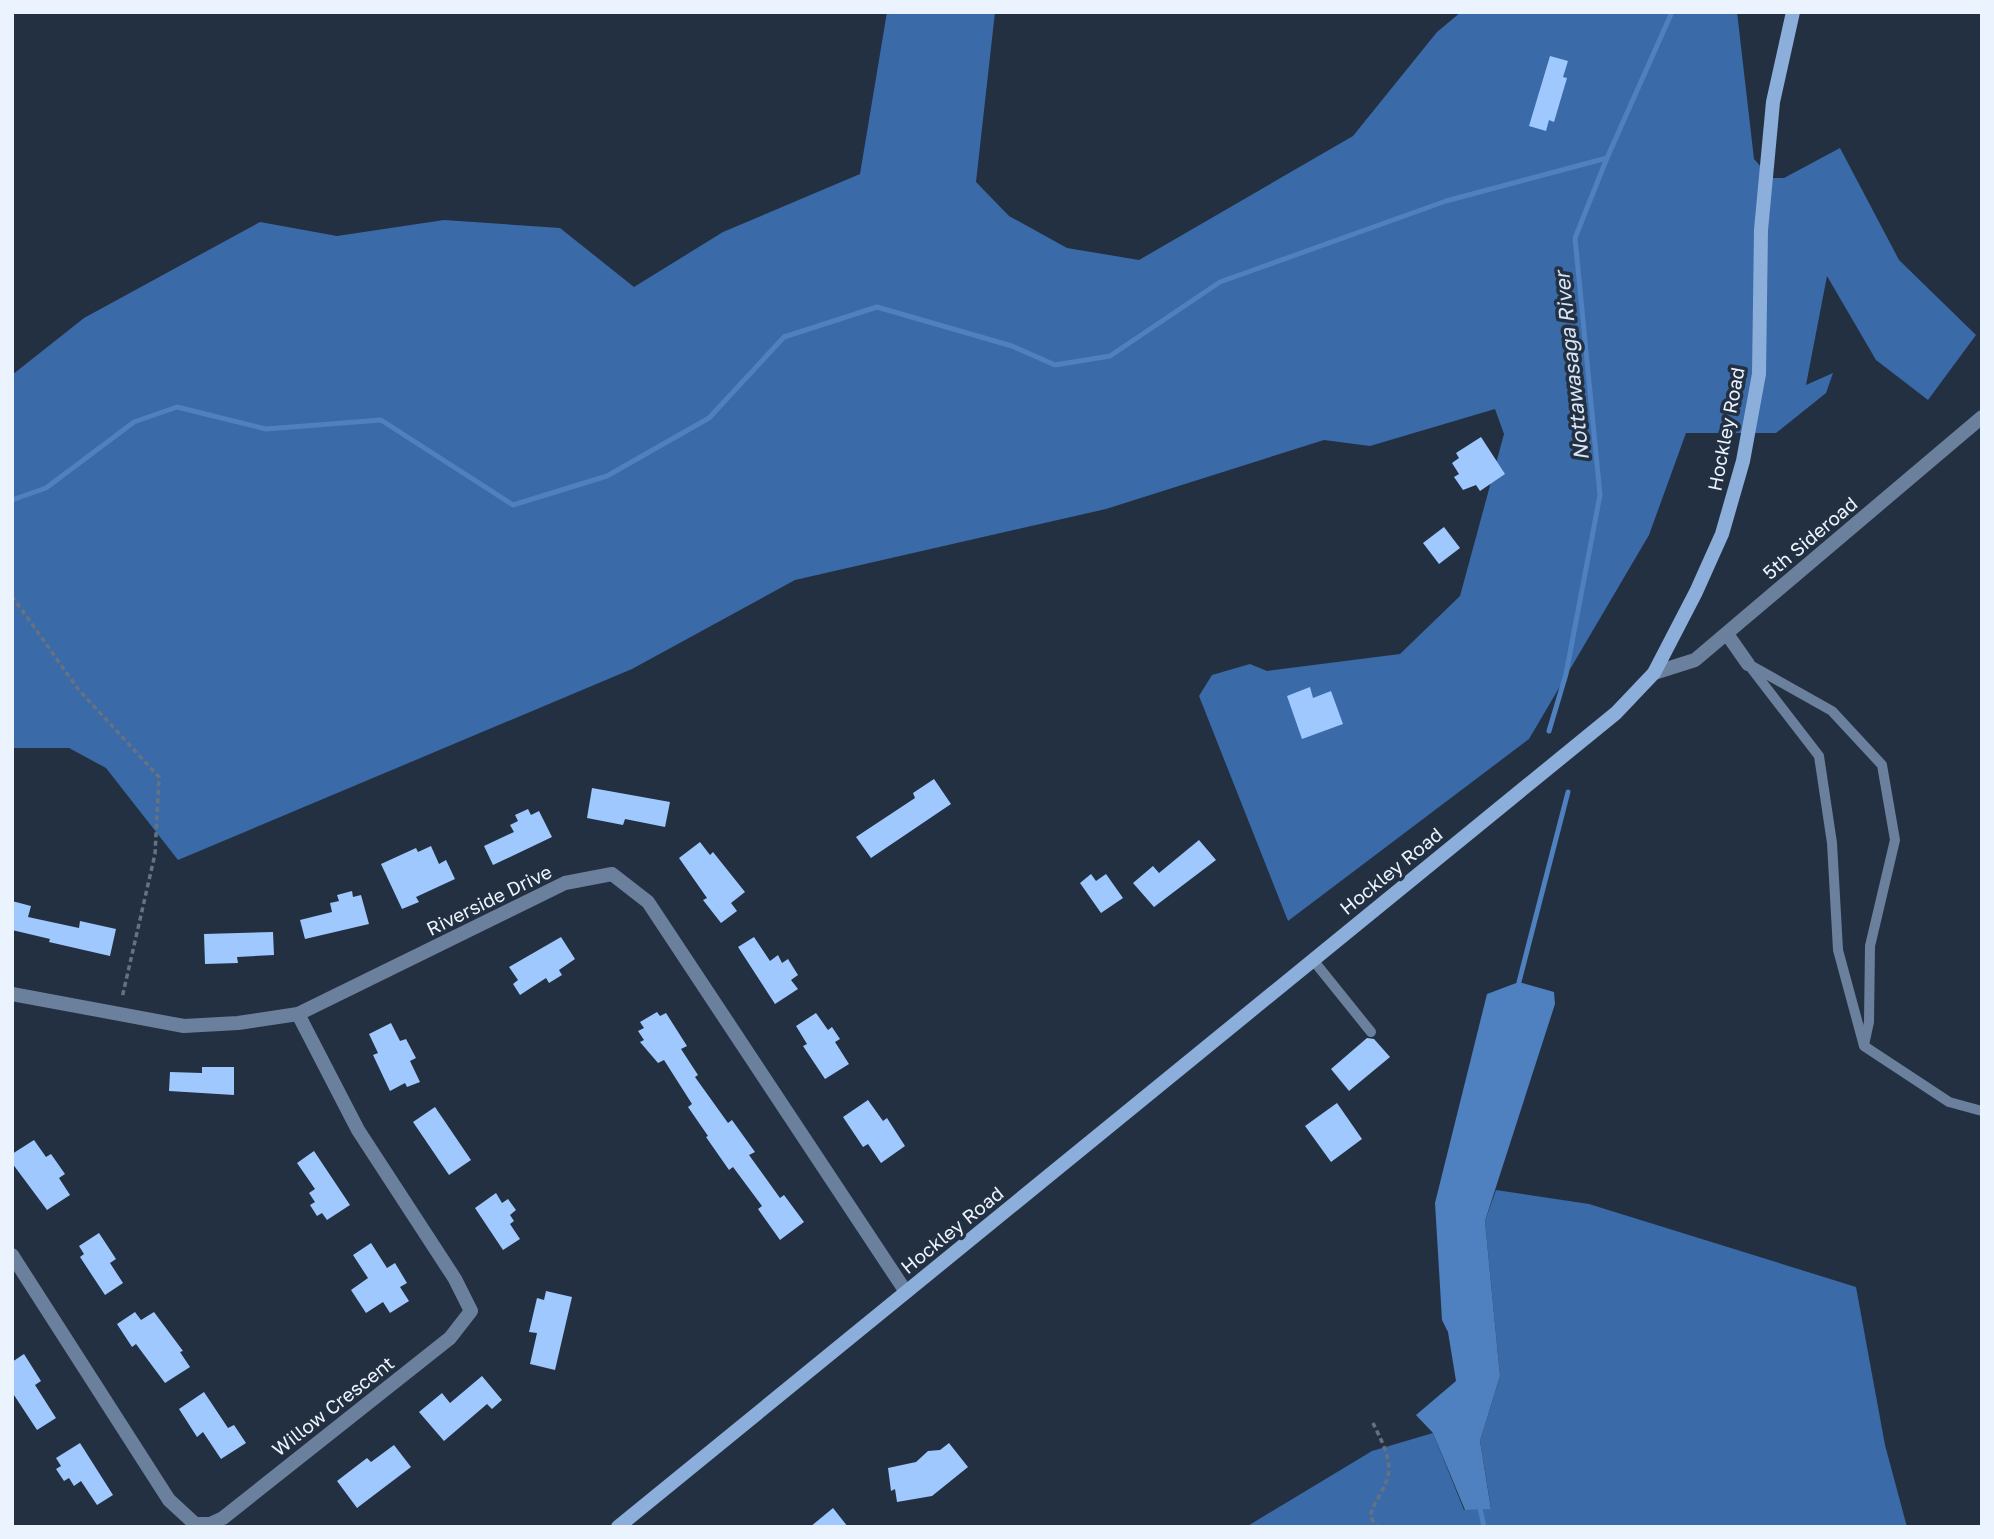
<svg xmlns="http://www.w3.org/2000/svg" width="1994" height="1539" viewBox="0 0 1994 1539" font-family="'Golos Text',sans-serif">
<rect width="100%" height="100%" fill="#233041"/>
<g fill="#3a6aa7">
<polygon points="887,12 995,12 976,182 1009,216 1067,248 1139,260 1353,136 1437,32 1461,12 1737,12 1754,159 1771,178 1784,178 1840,148 1899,260 1976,335 1928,400 1876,360 1827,276 1806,385 1833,373 1826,393 1776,433 1686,433 1649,535 1529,739 1288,921 1199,696 1212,675 1250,664 1267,671 1400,654 1460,596 1504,434 1495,409 1370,446 1324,440 1106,509 795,580 632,669 178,860 106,768 69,748 12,748 12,375 84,318 260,222 337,236 444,220 560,228 634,287 723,232 860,174"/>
<polygon points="1496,1190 1589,1204 1856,1287 1885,1445 1907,1527 1246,1527 1372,1451 1433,1433 1464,1510 1491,1508 1480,1441 1500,1376 1485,1221"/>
</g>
<polygon fill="#4f80bf" points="1519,982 1554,992 1555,1004 1485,1221 1500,1376 1480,1441 1491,1509 1465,1510 1433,1433 1416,1415 1456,1381 1448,1332 1442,1320 1435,1203 1487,994"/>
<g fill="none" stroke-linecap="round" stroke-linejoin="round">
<g stroke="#4f80bf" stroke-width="5">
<polyline points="12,500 46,488 134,422 177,407 266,429 381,420 513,505 607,476 709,418 784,337 877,307 1012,346 1055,365 1110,356 1220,282 1446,201 1607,158"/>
<polyline points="1549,731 1566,674 1600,495 1575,238 1607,158 1672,12"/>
<polyline points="1519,982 1568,792"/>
<polyline points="1480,1508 1484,1527"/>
</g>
</g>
<g fill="#9fc8ff">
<polygon points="1550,56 1568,61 1563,77 1567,78 1554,122 1549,120 1546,131 1529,126"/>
<polygon points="1481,437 1505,474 1480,491 1476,485 1463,490 1454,477 1459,474 1452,463 1459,458 1456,453"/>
<polygon points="1444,527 1460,548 1439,564 1423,543"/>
<polygon points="1310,687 1313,698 1331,691 1343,724 1302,739 1287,696"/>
<polygon points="934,779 951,804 871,858 856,837 915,798 913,793"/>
<polygon points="592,788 670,802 665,827 625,819 623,825 587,818"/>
<polygon points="528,809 531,815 539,811 552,837 493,865 484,846 514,832 510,825 518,821 515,815"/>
<polygon points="1199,840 1216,860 1154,907 1133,883 1153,866 1159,873"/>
<polygon points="700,842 710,855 713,852 745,892 731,903 737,911 721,923 703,900 707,898 679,858"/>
<polygon points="431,846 439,864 446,860 455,879 416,897 419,902 402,909 381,864 416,848 418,852"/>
<polygon points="1091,874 1096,881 1106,874 1123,898 1101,913 1080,883"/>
<polygon points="352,891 353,897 361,895 369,924 305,939 300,920 332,912 330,903 339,901 337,895"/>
<polygon points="12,901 31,906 28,917 79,928 80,921 116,929 110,956 49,942 50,939 12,930"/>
<polygon points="273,932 274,955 237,957 238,963 205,964 204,934"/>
<polygon points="561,937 575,959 559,970 562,975 549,983 546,978 520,995 513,984 518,980 509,967"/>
<polygon points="754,937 770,961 778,955 782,963 788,959 798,975 791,980 798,989 775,1004 738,947"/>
<polygon points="657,1012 660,1016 666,1013 687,1046 681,1049 698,1075 695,1077 728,1123 732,1120 755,1152 749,1155 780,1198 784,1195 804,1222 780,1240 758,1209 762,1206 733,1167 729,1170 706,1137 708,1136 688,1107 692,1104 664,1060 658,1063 640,1042 644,1040 638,1031 644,1028 640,1022"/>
<polygon points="816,1013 828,1030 832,1027 840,1039 835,1042 849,1064 825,1079 803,1046 807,1044 796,1026"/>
<polygon points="391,1023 400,1041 406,1039 416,1058 410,1061 420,1082 407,1087 405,1083 390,1091 373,1055 378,1053 369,1034"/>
<polygon points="1367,1038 1374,1039 1390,1057 1349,1091 1331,1069"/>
<polygon points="202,1067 234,1067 234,1095 169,1091 170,1072 202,1073"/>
<polygon points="868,1100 883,1121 887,1118 905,1146 881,1163 868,1144 863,1147 843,1117"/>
<polygon points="1337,1103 1362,1139 1331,1162 1305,1126"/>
<polygon points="435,1107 471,1160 449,1175 413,1122"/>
<polygon points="34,1140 46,1157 51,1154 65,1174 59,1178 70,1195 47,1210 12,1163 12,1154"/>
<polygon points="314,1151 350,1205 327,1220 322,1213 317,1216 310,1205 315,1202 309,1193 315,1189 297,1163"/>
<polygon points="496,1193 502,1203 508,1199 516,1210 510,1215 514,1221 510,1224 520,1239 503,1250 475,1208"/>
<polygon points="99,1233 116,1259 110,1263 123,1283 105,1295 80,1257 84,1254 79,1246"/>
<polygon points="371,1243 387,1268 395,1263 407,1283 400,1287 409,1301 390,1313 383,1302 366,1313 351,1290 368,1278 353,1255"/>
<polygon points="546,1291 572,1297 555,1370 530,1364 537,1333 529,1332 537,1298 544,1300"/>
<polygon points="135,1312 141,1320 154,1312 183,1351 180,1352 190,1367 165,1383 136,1344 132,1347 117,1324"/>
<polygon points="24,1354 41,1381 35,1385 56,1418 37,1430 12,1392 12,1362"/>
<polygon points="482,1376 502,1400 492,1409 487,1404 444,1441 419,1412 442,1393 450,1403"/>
<polygon points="204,1392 228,1428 234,1425 246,1443 221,1459 203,1432 197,1437 179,1409"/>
<polygon points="80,1443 113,1495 97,1505 81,1481 74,1486 69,1478 64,1481 56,1469 61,1466 56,1458"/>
<polygon points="949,1443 968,1467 932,1496 897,1502 895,1489 891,1491 888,1468 916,1462 928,1451 940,1450"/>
<polygon points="394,1445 411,1467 357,1508 337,1481 367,1458 371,1462"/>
<polygon points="833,1508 848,1527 810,1527"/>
</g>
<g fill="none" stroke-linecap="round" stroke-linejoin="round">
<g stroke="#667281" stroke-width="3.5" stroke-dasharray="5 3.5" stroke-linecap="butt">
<polyline points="12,596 78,689 159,777 155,854 122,998"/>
<path d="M1373,1423C1380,1438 1392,1458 1388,1476C1385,1489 1374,1502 1370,1516L1377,1527"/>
</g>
<g stroke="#6b809c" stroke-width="10">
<polyline points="1748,664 1819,756 1832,843 1838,950 1864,1046 1949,1102 1982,1111"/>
<polyline points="1752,666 1832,711 1882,765 1895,840 1870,946 1869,1022 1864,1045"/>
<polyline points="1313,960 1371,1032"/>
</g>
<g stroke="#6b809c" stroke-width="14">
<polyline points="1727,634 1748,664"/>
<polyline points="1654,673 1695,660 1982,417"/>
<polyline points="12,994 184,1026 238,1023 298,1014 565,883 612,874 648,902 906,1292"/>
<polyline points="12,1255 169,1500 195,1524 210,1524 223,1518 450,1338 471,1311 455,1279 358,1130 298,1014"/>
</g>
<polyline stroke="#8caedb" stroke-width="14" points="618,1527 1616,713 1654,673 1696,592 1722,534 1743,461 1759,374 1761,230 1773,102 1793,12"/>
</g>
<g text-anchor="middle" stroke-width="7" stroke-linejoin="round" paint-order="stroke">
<g font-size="19" fill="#ebf3fe" stroke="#233041">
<text transform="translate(1726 429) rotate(-79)" y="7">Hockley Road</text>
<text transform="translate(1810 538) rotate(-40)" y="7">5th Sideroad</text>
<text transform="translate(1391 871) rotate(-39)" y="7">Hockley Road</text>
<text transform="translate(489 900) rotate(-26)" y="7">Riverside Drive</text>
<text transform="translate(952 1230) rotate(-39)" y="7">Hockley Road</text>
<text transform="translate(333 1406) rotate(-38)" y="7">Willow Crescent</text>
</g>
<g font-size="21" font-style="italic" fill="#d7e5f7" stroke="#233041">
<text transform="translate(1572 366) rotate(-96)" y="7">Nottawasaga River</text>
</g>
</g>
<rect width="1994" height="1539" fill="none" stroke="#ebf3fe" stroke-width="28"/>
</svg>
